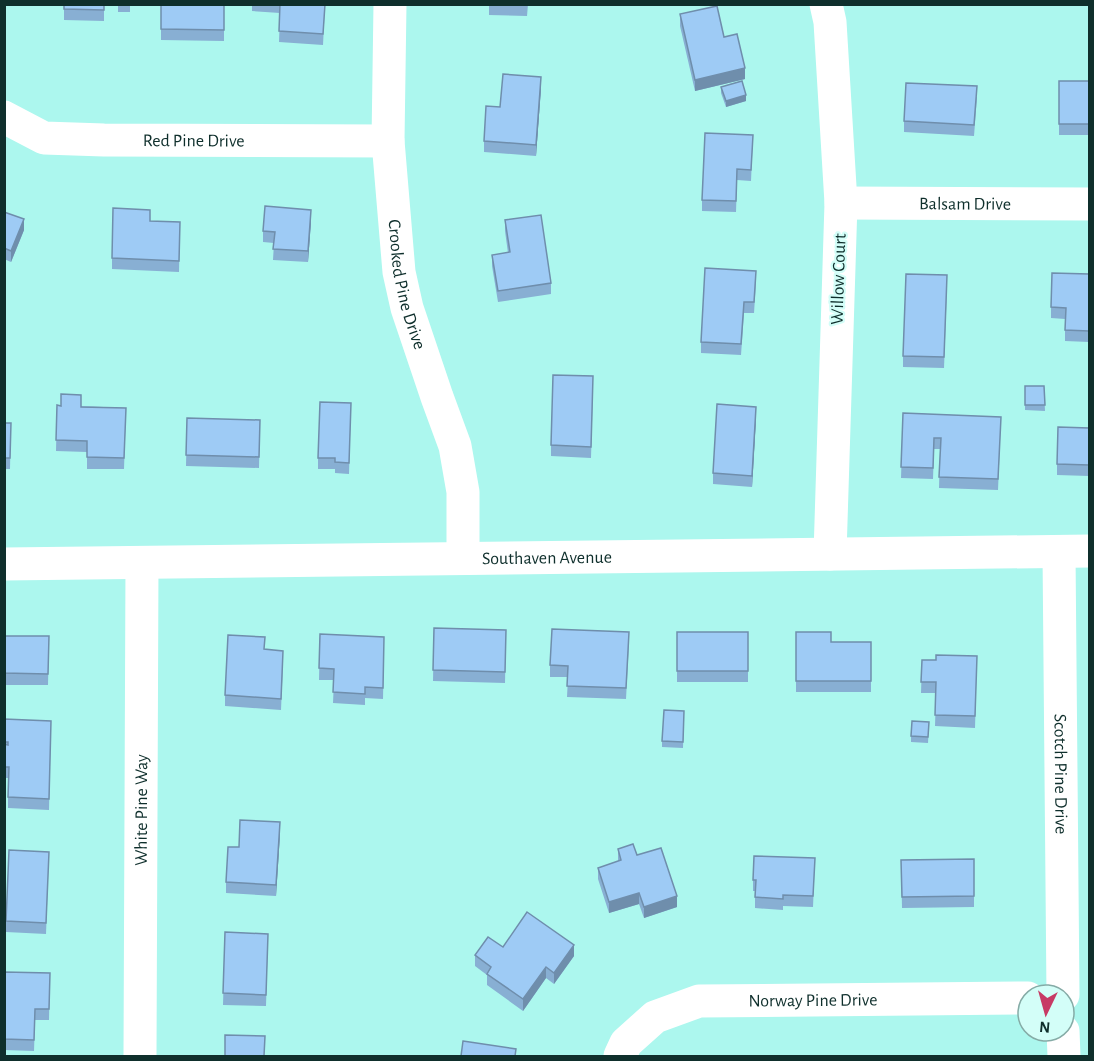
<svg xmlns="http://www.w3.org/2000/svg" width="1094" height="1061" viewBox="0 0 1094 1061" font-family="'Alegreya Sans',sans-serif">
<rect width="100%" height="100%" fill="#acf7ee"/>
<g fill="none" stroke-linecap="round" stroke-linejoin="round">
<g stroke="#fff" stroke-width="33">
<path id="s1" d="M390,4L388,141L399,272L407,308L437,397L455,446L463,492V558"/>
<polyline points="826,4 830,22 841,203 830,554"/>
<path id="s2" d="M4,117L44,138L104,140L388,141"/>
<path id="s3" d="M841,203L1090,204"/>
<path id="s4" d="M1059,552L1063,995"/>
<path id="s5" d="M4,564L1090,551"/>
<polyline points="1063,1031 1064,1056"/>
<path id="s6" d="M140,1056L142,563"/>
<path id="s7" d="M620,1056L626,1043L655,1017L699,1001L1028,998"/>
</g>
</g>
<g fill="#88afd3">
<polygon points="64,4 104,4 104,21 64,20"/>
<rect x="118" y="4" width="12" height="8"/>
<polygon points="161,4 224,4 224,41 161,40"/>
<polygon points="252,4 325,4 323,45 279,42 280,13 252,11"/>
<polygon points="489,4 528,4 527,16 489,15"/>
<polygon points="680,14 724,37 745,79 695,91 680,26"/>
<rect x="1059" y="81" width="30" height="54"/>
<polygon points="721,87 746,101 726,107 721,93"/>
<polygon points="541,88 536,156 484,152 484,141 500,107"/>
<polygon points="977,97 974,136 904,132 904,121"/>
<polygon points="753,135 751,181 737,180 736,212 702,211 702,200"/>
<polygon points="4,212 24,230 11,262 4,259"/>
<polygon points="505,220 551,283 551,294 498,302 492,266 492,255 508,253 505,231"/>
<polygon points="150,221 180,222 179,272 112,269 112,258"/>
<polygon points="311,221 308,262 273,260 274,243 263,242 263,231"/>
<polygon points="1089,274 1089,342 1065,341 1065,319 1051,318 1051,307"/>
<polygon points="756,282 754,313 744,313 741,355 701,353 701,342"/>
<polygon points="947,286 944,368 903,367 903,356"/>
<polygon points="1025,386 1044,386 1045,411 1025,410"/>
<polygon points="593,387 591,458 551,456 551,445"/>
<polygon points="351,403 349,474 335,473 335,469 318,469 318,458"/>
<polygon points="57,405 126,408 124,469 87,469 87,452 56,451"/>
<polygon points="903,413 1001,417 998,490 939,488 940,449 934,449 933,479 901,478"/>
<polygon points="187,418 260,420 259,468 186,466"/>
<polygon points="756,418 752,487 713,484 713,473"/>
<polygon points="4,423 11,423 10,469 4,469"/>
<polygon points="1089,428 1089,476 1057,475 1057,464"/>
<polygon points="434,628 506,630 505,683 433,681"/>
<rect x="677" y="632" width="71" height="50"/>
<polygon points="796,632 831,642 871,642 871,692 796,692"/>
<polygon points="320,634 384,648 383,699 365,698 365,705 333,703 334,680 319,680"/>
<polygon points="4,636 49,636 48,685 4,685"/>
<polygon points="629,643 626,699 567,697 568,677 550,677 550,665"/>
<polygon points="265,649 283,662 281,710 225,706 225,695"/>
<polygon points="977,656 975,728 935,726 936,693 921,693 922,660 936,660"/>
<polygon points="684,711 683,748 662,747 662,741"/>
<polygon points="4,719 51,721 49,810 8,808 8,778 4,778"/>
<polygon points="929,722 928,743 911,742 911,736"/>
<polygon points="280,833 276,896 226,893 226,882"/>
<polygon points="618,849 637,855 677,907 644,918 639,904 609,913 598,879 598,868 618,861"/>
<polygon points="49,852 46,934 6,932 6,921"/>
<polygon points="815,858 813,907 783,906 783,910 755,908 755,891 753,891 753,880"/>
<polygon points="974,859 974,907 902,908 901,860"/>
<polygon points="225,932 268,934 266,1006 223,1005"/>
<polygon points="503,947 574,956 554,984 546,978 523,1011 487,985 487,975 475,966 475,955"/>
<polygon points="4,972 50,973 49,1020 35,1020 34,1051 4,1050"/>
</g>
<g fill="#6f8eac">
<polygon points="745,68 745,79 695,91 695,80"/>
<polygon points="541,77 541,88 536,156 536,145"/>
<polygon points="746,95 746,101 726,107 726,101"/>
<polygon points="311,210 311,221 308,262 308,251"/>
<polygon points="24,219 24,230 11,262 11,251"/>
<polygon points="756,407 756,418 752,487 752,476"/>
<polygon points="280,822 280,833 276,896 276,885"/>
<polygon points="639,893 639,904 609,913 609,902"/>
<polygon points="677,896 677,907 644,918 644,907"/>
<polygon points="574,945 574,956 554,984 554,973"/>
<polygon points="546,967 546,978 523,1011 523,999"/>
</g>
<g fill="#9ecbf5" stroke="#6f8eac" stroke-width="1.5">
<polygon points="64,4 104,4 104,10 64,9"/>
<polygon points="161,4 224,4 224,30 161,29"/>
<polygon points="280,4 325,4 323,34 279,31"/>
<polygon points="717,6 724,37 737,34 745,68 695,80 680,14"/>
<polygon points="503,74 541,77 536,145 484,141 486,106 500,107"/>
<polygon points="742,81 746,95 726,101 721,87"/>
<rect x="1059" y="81" width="30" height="43"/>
<polygon points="906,83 977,86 974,125 904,121"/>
<polygon points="705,133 753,135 751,170 737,169 736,201 702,200"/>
<polygon points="265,206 311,210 308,251 273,249 275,232 263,231"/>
<polygon points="113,208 150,210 150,221 180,222 179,261 112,258"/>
<polygon points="4,212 24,219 11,251 4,248"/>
<polygon points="541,215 551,283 498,291 492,255 510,252 505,220"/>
<polygon points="705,268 756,271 754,302 744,302 741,344 701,342"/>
<polygon points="1052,273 1089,274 1089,331 1065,330 1066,308 1051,307"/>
<polygon points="906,274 947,275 944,357 903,356"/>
<polygon points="553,375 593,376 591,447 551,445"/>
<polygon points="1025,386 1044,386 1045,405 1025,405"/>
<polygon points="61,394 81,395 81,407 126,408 124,458 87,457 87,441 56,440 57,405 61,406"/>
<polygon points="320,402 351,403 349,463 335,462 335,458 318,458"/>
<polygon points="717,404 756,407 752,476 713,473"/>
<polygon points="903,413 1001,417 998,479 939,477 941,438 934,438 933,468 901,467"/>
<polygon points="187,418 260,420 259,457 186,455"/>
<polygon points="4,423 11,423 10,458 4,458"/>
<polygon points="1058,427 1089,428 1089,465 1057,464"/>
<polygon points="434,628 506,630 505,672 433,670"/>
<polygon points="552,629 629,632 626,688 567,686 568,666 550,665"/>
<rect x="677" y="632" width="71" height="39"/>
<polygon points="796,632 831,632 831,642 871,642 871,681 796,681"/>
<polygon points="320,634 384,637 383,688 365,687 365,694 333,692 334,669 319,668"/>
<polygon points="228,635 265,637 264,649 283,651 281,699 225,695"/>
<polygon points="4,636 49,636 48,674 4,673"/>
<polygon points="936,655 977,656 975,716 935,715 936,682 921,682 922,660 936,660"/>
<polygon points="664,710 684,711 683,742 662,741"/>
<polygon points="4,719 51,721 49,799 8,797 9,767 4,767 4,744 8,745 8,742 4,742"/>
<polygon points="912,721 929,722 928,737 911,736"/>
<polygon points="240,820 280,822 276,885 226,882 228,847 239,847"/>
<polygon points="633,844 637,855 661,848 677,896 644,907 639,893 609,902 598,868 621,860 618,849"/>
<polygon points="9,850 49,852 46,923 6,921"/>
<polygon points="754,856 815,858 813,896 783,895 783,899 755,897 756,880 753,880"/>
<polygon points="974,859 974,896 902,897 901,860"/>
<polygon points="527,912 574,945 554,973 546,967 523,999 487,974 491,967 475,955 488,937 503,947"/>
<polygon points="225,932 268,934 266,995 223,993"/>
<polygon points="4,972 50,973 49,1009 35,1009 34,1040 4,1039"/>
<polygon points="225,1035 265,1036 264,1056 225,1056"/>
<polygon points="463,1041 516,1049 515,1056 461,1056"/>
</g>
<g text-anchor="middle" stroke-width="4.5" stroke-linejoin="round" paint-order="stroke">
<g font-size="18" fill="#0f2f2c" stroke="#d3fef8">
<text dy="6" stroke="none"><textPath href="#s2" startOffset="195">Red Pine Drive</textPath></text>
<text dy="6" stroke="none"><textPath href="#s3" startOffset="124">Balsam Drive</textPath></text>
<text transform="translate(838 279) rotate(-88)" y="6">Willow Court</text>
<text dy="6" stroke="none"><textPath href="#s1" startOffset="282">Crooked Pine Drive</textPath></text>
<text dy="6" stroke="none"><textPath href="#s5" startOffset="543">Southaven Avenue</textPath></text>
<text dy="6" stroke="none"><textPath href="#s4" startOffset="222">Scotch Pine Drive</textPath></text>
<text dy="6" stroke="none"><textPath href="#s6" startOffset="246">White Pine Way</textPath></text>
<text dy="6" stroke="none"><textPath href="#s7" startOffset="214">Norway Pine Drive</textPath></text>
</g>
</g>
<rect width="1094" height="1061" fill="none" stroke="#0f2f2c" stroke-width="12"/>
<g transform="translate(1046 1013) rotate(185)"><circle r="28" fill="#d3fef8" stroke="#85aba6" stroke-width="1.5"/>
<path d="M0-4.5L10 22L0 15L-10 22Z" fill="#c73a65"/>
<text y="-9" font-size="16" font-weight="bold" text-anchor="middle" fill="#0f2f2c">N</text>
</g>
</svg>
